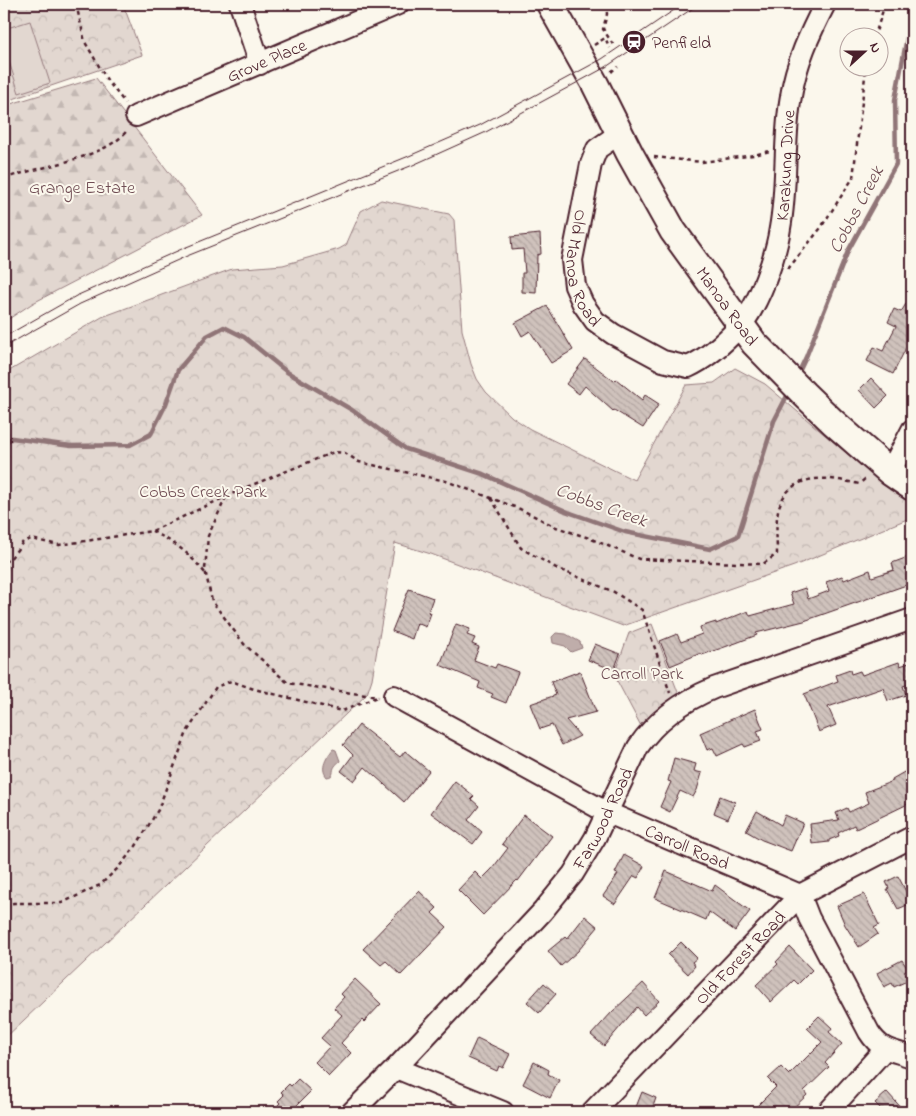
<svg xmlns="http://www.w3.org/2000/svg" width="916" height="1116" viewBox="0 0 916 1116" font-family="'Indie Flower',sans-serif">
<defs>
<pattern id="forest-firs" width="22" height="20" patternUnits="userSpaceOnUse" patternTransform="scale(1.25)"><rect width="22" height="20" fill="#e2d7d0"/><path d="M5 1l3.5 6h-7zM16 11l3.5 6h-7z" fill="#c3b8b3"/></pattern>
<pattern id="park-crowns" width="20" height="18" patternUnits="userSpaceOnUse" patternTransform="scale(1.25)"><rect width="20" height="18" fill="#e2d7d0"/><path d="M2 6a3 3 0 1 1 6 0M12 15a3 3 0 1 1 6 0" fill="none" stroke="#c3b8b3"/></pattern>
<pattern id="building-back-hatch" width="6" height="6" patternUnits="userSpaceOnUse" patternTransform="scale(1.25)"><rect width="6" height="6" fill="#cfc2bc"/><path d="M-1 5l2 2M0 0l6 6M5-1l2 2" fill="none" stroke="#b3a6a2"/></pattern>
</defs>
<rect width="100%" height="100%" fill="#fbf7ec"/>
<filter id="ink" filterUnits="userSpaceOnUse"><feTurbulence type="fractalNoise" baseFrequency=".02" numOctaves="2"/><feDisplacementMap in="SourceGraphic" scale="10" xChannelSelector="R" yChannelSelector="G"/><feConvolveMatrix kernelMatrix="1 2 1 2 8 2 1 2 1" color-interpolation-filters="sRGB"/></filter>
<g filter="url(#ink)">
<polygon fill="url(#forest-firs)" stroke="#967b7e" points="96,78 202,215 33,303 4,322 4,106"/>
<g fill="url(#park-crowns)" stroke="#967b7e">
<polygon points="4,4 123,4 142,55 4,102"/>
<polygon points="381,200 449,214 454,220 462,330 471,364 477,379 486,392 512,417 530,429 634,480 686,385 714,383 735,368 765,384 878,480 912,503 912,517 794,566 623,626 431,554 395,543 372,679 367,694 4,1039 4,374 102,317 232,269 283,265 339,249 346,245 361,211"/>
<polygon points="652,624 679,695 641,726 614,675 629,633"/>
</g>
<polygon fill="#e2d7d0" stroke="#967b7e" points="30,21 50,83 19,93 4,46 4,29"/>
<g fill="#bfadaa" stroke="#907477">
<polygon points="556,633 566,634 580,642 582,648 571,652 565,646 553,643 552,637"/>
<path d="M333,749L336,750L340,761C338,763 336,764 335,766C331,771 336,776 327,777C319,768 327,757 333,749Z"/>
</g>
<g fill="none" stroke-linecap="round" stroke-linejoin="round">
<g stroke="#907477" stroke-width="4.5">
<polyline points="797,376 806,357 848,251 896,164 895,100 912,11"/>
<polyline points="4,443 12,438 71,446 130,445 151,434 166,404 178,370 207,336 224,327 244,337 287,372 352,410 406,449 483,474 568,512 625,532 710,549 738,536 774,421 789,392"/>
</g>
</g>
<g fill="url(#building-back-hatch)" stroke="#4a1f2b">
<polygon points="540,234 541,254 537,255 536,293 522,292 522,273 525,273 523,249 512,250 511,237"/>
<polygon points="912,294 912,344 909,342 893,374 867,361 874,347 883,351 896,326 888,322 894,309 901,312"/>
<polygon points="547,306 573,350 551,363 530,331 522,336 515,323"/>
<polygon points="585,359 614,381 616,379 642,400 645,395 659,404 643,428 614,410 613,411 585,386 579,394 566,384"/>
<polygon points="871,378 888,396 876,408 859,390"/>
<polygon points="908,557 912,571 912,583 804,621 756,633 757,635 736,643 702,655 701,653 670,666 660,641 677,634 681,642 702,634 700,627 716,622 716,624 748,611 750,616 794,604 790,593 805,588 808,599 829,591 826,582 842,576 844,580 870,570 872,577 894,570 892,563"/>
<polygon points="409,589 433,598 428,612 431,613 426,627 417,623 412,639 392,631"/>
<polygon points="456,624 470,629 467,635 475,638 472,644 479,647 474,660 495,668 497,664 518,672 506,703 491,697 493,694 478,688 480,682 440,665"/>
<polygon points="595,644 620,654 614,670 588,660"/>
<polygon points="899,662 900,666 912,662 912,683 903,686 906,695 888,701 883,688 828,707 836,725 819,732 804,694 838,681 836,675 850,670 851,674 860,671 862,675"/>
<polygon points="580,671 596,712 566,720 580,736 562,745 552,725 540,729 530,704 556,695 551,682"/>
<polygon points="755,709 763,729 757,731 761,741 745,747 743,744 717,756 713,748 707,750 700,733"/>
<polygon points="359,725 400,757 405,751 429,771 404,802 365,767 354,781 341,771 353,755 343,745"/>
<polygon points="674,758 696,764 694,771 702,773 697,790 693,797 680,791 670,812 660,807 671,782 668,781"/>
<polygon points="906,771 912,782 912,802 856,829 854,825 838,833 839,836 829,840 829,842 812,844 810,824 839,820 836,813 847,808 849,812 869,803 865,792 893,781 892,779"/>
<polygon points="455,781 474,796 471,799 479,806 468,820 482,832 473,844 431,813"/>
<polygon points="720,796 735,802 728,819 714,813"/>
<polygon points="757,811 781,825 785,815 803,823 791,851 762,840 746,831"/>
<polygon points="524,815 552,836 518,881 517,880 483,915 458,890 475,872 482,879 492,869 508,848 502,844"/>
<polygon points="624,855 644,866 638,878 634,876 615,904 603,896 618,874 615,873"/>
<polygon points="666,871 712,891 715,885 750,911 735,931 709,912 706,920 655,898"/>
<polygon points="898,876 912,903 898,909 887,889 889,888 886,882"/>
<polygon points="419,891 437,908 432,913 447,927 401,975 386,961 381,965 363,949"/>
<polygon points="864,894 879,925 874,928 878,934 859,947 845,925 837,906"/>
<polygon points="585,916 598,927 578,951 561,966 548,951 565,937 567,939"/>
<polygon points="681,942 697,958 692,962 695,966 688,974 668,955"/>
<polygon points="790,947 812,970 798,984 794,980 771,1002 756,985 778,964 776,962"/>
<polygon points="902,960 908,969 904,971 909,980 894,987 892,983 884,987 877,973"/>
<polygon points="355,979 381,1004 364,1022 362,1020 341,1043 351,1053 329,1076 315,1062 330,1046 321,1038 342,1015 334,1008 344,997 341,994"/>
<polygon points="544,983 556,994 539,1013 527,1002"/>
<polygon points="643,983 659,1001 644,1015 637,1007 604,1046 591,1035 612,1012"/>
<polygon points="819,1016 832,1028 829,1032 842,1044 825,1063 829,1067 804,1091 807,1095 789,1112 751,1112 776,1087 768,1079 781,1067 789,1075 822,1042 807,1028"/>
<polygon points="477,1038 510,1054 503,1068 499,1066 497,1071 468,1058"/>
<polygon points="534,1062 549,1070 548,1074 559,1080 550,1098 523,1084"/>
<polygon points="298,1079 311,1091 290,1112 271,1112 280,1103 278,1101 284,1095 281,1092 289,1084 291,1086"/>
<polygon points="642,1092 656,1098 651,1112 634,1112"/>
<polygon points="887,1092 905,1112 884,1112 875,1103"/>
</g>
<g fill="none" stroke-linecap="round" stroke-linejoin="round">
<g stroke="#4a1f2b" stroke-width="24">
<g id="minor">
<polyline points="240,4 260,64"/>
<path id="s1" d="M136,116L398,4"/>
<path id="s2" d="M620,133L597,149L591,164L572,260L575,286L583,304L595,321L613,334L663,361L688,367C706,359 727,340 741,325C759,304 776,256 780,228C788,185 783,139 791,96C796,63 810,33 825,4"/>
<polyline points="890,472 912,430"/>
<path id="s3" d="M394,696L606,812L800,895L809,918L869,1032C881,1051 892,1050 912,1057"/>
<polyline points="396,1068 503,1112"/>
<path id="s4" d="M352,1112L396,1068L543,911L573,874L595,838L638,747C657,719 683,701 714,688L912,619"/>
<path id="s5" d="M592,1112L800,895L912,837"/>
<polyline points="828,1112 885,1049"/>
</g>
</g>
<g stroke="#4a1f2b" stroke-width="30">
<g id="major">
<path id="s6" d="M550,4L595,84L630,154L673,231L754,343L804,394L833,422L890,472L912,487"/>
</g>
</g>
<g stroke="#4a1f2b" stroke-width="2.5" stroke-dasharray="4 4" stroke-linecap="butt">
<polyline points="76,4 85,42 107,80 125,103"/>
<polyline points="606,4 607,14 603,29 614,46"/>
<polyline points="874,38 885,4"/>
<polyline points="594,45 605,38 610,48"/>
<polyline points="613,72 612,71 618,67"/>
<polyline points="654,157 702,162 754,155 770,151"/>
<path d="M4,179C37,166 108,159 128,129"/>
<polyline points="788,269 820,229 853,178 866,68"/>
<polyline points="226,497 208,536 205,570 212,601 244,644 288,683 378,697"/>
<polyline points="491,498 521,548 556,568 614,592 642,610 670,693"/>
<path d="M152,531C177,544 188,552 205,573"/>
<path d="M4,562L10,559L23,542L31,539L59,545L152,531L247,487L334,452L345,453L359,462L446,481L520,509L556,527L589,538L639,559L763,564L777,554C777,541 775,519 779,507C791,471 829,477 859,484L866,478"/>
<polyline points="4,904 14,903 62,903 100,885 118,868 136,846 158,810 187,732 216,687 231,681 254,689 342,711 377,697"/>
</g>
<use href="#minor" stroke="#fbf7ec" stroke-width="20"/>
<use href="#major" stroke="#fbf7ec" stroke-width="26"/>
<g stroke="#4a1f2b" stroke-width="1">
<polyline points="4,337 76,296 184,248 409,156 480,125 602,59 683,4"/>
<polyline points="4,347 80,304 187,256 413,165 484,133 606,67 699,4"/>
</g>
</g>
</g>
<defs>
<g id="station-disc" transform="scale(1.25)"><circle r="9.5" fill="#4a1f2b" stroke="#fbf7ec"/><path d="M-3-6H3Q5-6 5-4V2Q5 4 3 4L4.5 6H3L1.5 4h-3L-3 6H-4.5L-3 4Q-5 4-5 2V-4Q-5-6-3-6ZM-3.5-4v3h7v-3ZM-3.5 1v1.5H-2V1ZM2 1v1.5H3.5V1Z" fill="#fff"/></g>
</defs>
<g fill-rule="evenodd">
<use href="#station-disc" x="634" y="42"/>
</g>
<g text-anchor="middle" stroke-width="4" stroke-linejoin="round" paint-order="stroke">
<g font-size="18" fill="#4a1f2b" stroke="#fbf7ec" text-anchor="start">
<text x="652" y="48">Penfield</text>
</g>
<g font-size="18" fill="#4a1f2b" stroke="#fbf7ec">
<text dy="6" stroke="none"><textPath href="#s1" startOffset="142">Grove Place</textPath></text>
<text dy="6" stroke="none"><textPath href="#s2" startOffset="550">Karakung Drive</textPath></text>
<text dy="6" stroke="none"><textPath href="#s2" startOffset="152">Old Manoa Road</textPath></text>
<text dy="6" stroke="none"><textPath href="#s6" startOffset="351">Manoa Road</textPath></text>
<text dy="6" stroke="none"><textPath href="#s4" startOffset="388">Farwood Road</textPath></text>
<text dy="6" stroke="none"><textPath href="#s3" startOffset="330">Carroll Road</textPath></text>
<text dy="6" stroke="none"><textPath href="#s5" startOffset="214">Old Forest Road</textPath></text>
</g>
<g font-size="18" fill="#704d54" stroke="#fbf7ec">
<text x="82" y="193">Grange Estate</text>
<text x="203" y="497">Cobbs Creek Park</text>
<text x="642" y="679">Carroll Park</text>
</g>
<g font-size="19" font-style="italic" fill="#6d4a51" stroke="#fbf7ec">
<text transform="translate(855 209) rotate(-62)" y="7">Cobbs Creek</text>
<text transform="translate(602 504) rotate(20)" y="7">Cobbs Creek</text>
</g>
</g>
<rect width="916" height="1116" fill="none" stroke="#fbf7ec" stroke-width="20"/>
<rect x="10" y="10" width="896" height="1096" fill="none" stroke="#4a1f2b" stroke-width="2" filter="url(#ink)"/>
<g transform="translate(864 52) rotate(69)"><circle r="24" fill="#fbf7ec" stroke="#b4a19f"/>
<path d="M0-4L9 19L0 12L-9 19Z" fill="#4a1f2b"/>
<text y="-8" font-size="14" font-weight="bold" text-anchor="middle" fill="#4a1f2b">N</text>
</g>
</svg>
